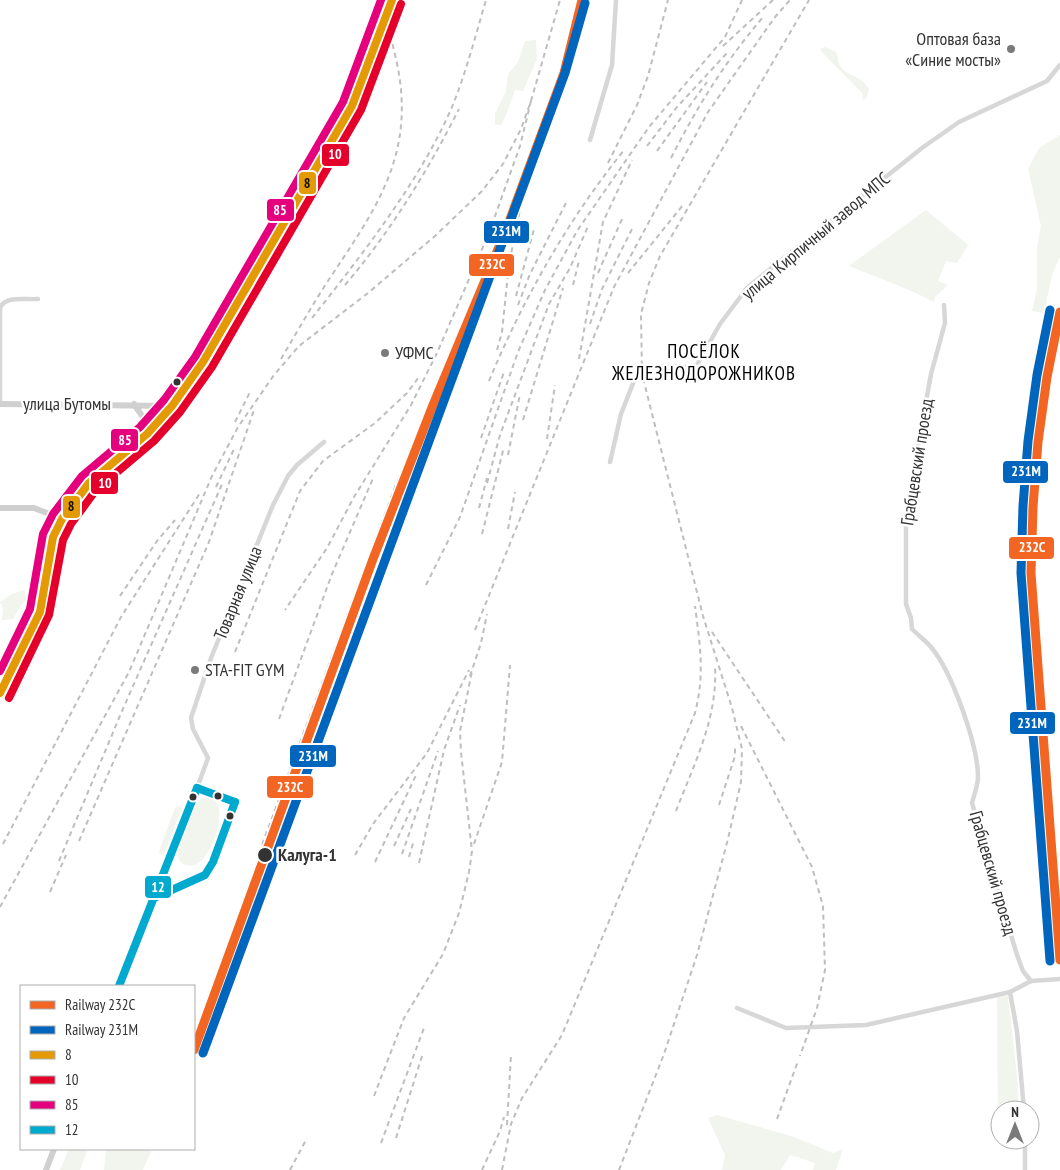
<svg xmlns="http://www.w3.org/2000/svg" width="1060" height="1170" viewBox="0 0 1060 1170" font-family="'PT Sans Narrow',sans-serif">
<rect width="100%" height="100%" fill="#fff"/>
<g fill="#f1f5ed">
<polygon points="536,40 537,59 523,91 515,90 505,118 501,125 495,125 495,114 506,91 508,74 518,62 525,41"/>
<path d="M825,47L836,52C839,58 837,62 841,67C849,78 860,74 869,89L867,97L863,100L862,93L822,52L820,49Z"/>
<polygon points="1060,135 1060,257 1052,275 1044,313 1032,311 1037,289 1037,247 1041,226 1028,169 1039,148"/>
<path d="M926,210L968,245L957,263L946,261L938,281L948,285L935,297L934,302C906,287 878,278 849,266Z"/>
<polygon points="24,590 27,600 21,605 13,619 2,620 3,608 0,602 12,594"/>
<path d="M207,797L215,800C227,815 212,857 195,865C191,866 187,866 183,864C171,855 183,834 187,824C191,813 194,800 207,797Z"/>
<polygon points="179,806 182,808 164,855 160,854 159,851 175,808"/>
<polygon points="1008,996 1018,1085 1018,1110 1000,1110 1000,1139 998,1139 997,997"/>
<polygon points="717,1115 791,1136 833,1153 843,1149 836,1170 813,1170 815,1163 790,1155 781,1170 722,1170 725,1155 708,1118"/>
<polygon points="69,1149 88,1149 80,1170 60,1170"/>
<polygon points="106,1149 152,1149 143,1170 104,1170"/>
</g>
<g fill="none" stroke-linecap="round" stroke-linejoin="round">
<g stroke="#d7d7d7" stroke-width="4.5">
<polyline points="590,140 612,65 616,0"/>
<path d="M944,305L945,323L931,374L906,514V604L911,618L912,629C918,635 926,641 931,647C952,672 978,745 978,777C978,785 974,795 972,803L1017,955L1023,971L1031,981"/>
<path d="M0,405V308C5,295 26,300 38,299"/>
<polyline points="610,462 621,414 634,381 663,366 687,367 697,365 720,324 747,288 769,270 922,148 959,122 1047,81 1060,65"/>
<polyline points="197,788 208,758 193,729 191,718 211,658 273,505 288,476 297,465 324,442"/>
<polyline points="1010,992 1017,1031 1024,1110"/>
<polyline points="737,1008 786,1028 866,1025 1010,992 1031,981 1060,979"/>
<polyline points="1025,1140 1025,1170"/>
</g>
<g stroke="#d0d0d0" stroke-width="6">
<polyline points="0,404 172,406"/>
<polyline points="134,404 151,429"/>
<polyline points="0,508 34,508 62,519"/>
<polyline points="119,986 197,788 235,802 213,862 205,875 154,898"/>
<polyline points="46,1170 54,1149"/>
</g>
<polyline stroke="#cacaca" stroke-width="7" points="0,693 26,643 40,612 53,537 62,519 89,483 147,434 172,406 203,362 352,106 392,0"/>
<g stroke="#bebebe" stroke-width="2" stroke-dasharray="5 4" stroke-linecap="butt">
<polyline points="723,46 773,0"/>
<polyline points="531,101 560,0"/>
<polyline points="647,146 677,107 727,53"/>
<polyline points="657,151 707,82"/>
<path d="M671,158C697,107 726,60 764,16"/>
<polyline points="608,163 637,105 648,76 668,0"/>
<polyline points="530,177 571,66"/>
<polyline points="598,273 623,217"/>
<polyline points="628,273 683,205"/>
<path d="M345,285C391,231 427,172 459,109"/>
<polyline points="573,285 579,261"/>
<polyline points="516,296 534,229"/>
<polyline points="518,305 530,274 566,203"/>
<path d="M312,318C361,256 424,176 454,102C467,69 476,34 486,0"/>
<polyline points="590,324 602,289 632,229"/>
<polyline points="497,350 502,332 509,264 528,170"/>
<path d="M281,359C295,335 309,311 324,287C374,211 418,156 396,59C391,37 387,19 373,0"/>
<polyline points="579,359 603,222 632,160"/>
<path d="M489,381C523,299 569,218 625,149"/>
<polyline points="523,420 563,288"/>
<polyline points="235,422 250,392"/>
<polyline points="481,438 504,372"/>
<polyline points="547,439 555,385"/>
<polyline points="508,455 520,394"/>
<polyline points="487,483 500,435 549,304 570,268 589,224"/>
<polyline points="216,487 235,447"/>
<polyline points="479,508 487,478"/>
<polyline points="508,529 515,492"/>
<polyline points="482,534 504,447"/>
<polyline points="426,585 460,517 518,352 545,290 577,231 649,127 725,37 742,0"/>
<polyline points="120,596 157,541 175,520"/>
<polyline points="475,630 614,287 708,112 775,17 790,0"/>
<polyline points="712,632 786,743"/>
<polyline points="235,652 300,491 323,461 375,423 407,393 419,377"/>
<polyline points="470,676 481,643 487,614"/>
<polyline points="279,719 332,574 374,476"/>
<polyline points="741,726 812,867 823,906 825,970 817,1008 800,1056"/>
<polyline points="719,805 735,756 735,746"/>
<path d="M676,811C694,764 718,718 715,666"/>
<polyline points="79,841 209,542 254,410"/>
<polyline points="3,844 121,617 200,493"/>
<polyline points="474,844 502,762 510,665"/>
<polyline points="394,846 411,809"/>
<polyline points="259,853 395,487 433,405"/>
<polyline points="402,854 438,751"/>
<polyline points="355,855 373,824 427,753 469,670"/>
<polyline points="409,857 414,840"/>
<polyline points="59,861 122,711 223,482"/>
<polyline points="375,862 417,773"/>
<polyline points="419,863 444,750 460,705"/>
<polyline points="50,892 66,855"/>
<polyline points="0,907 129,672 212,476 238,427 274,375 299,346 368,293 435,236 482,191 503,164 521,129 531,101 520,146 489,233 437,353 411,405 354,497 327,548 285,610"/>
<polyline points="374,1096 404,1018 443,954 459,913 469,872 472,851 461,752 460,731 472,671"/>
<polyline points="777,1119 798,1061"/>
<polyline points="507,1125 511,1055"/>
<polyline points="396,1138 423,1053"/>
<polyline points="381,1143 424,1028"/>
<polyline points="290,1170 307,1138"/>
<polyline points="482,1170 500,1131 504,1117"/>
<path d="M502,1170L511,1124L522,1098L562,1035L695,713C705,674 700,645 695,606"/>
<polyline points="619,1170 664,1054 697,955 728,839 741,782 742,749 732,708 703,616 642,374 641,314 649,283 660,256 809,0"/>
</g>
<g stroke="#fff" stroke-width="11">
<polyline id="bus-1" points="0,693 40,612 53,537 62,519 89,483 147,434 172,406 203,362 352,106 392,0"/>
</g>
<g stroke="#fff" stroke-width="11">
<polyline id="bus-2" points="9,698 49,615 63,540 71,524 96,490 154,441 180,412 212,367 361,110 401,4"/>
</g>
<g stroke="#fff" stroke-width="11">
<polyline id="bus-3" points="0,671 30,609 43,534 53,514 82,476 140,427 164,400 195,357 343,102 381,0"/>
</g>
<g stroke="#fff" stroke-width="11">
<g id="bus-4">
<polyline points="197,788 235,802"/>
<polyline points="154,898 205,875 213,862 235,802"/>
<polyline points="119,986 197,788"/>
</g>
</g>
<use href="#bus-1" stroke="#e39a05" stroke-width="8"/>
<use href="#bus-2" stroke="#e4002b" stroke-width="8"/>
<use href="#bus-3" stroke="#e5007d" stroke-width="8"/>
<use href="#bus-4" stroke="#00a9ce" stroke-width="8"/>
<g stroke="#fff" stroke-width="12">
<g id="rail-1">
<polyline points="1060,312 1047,377 1038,442 1033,507 1031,573 1060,960"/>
<polyline points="194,1050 373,559 433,405 506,230 564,73 582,0"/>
</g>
</g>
<g stroke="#fff" stroke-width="12">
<g id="rail-2">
<polyline points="1050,961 1021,573 1023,506 1028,441 1037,375 1050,310"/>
<polyline points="203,1053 565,73 585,3"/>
</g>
</g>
<use href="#rail-1" stroke="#f26522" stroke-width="9"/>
<use href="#rail-2" stroke="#0065bd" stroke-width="9"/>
</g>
<g fill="#7a7a7a" stroke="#fff" stroke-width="2">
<circle cx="1011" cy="49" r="5"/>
<circle cx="385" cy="353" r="5"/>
<circle cx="195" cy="670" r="5"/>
</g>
<g fill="#333" stroke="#fff" stroke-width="2">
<circle cx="177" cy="382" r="4.5"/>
<circle cx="218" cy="796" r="4.5"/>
<circle cx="193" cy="797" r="4.5"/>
<circle cx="230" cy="816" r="4.5"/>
<circle cx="265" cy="855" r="8"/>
</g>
<g text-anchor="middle" stroke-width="5" stroke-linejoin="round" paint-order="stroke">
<g font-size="18" fill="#333" stroke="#fff" text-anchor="start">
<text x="1001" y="45" text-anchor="end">Оптовая база<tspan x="1001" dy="21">«Синие мосты»</tspan></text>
<text x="395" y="359">УФМС</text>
<text x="205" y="676">STA-FIT GYM</text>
</g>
<g font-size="18" fill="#333" stroke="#fff">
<text transform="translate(816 236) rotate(-40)" y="6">улица Кирпичный завод МПС</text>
<text x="67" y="410">улица Бутомы</text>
<text transform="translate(917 462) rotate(-81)" y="6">Грабцевский проезд</text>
<text transform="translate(238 593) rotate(-68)" y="6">Товарная улица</text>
<text transform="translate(993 873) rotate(74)" y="6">Грабцевский проезд</text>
</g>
<g font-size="18" font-weight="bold" fill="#333" stroke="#fff" text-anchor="start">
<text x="278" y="861">Калуга-1</text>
</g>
<g font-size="19" letter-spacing="1" fill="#000" stroke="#fff">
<text x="704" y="358">ПОСЁЛОК<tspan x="704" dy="22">ЖЕЛЕЗНОДОРОЖНИКОВ</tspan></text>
</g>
</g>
<g stroke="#fff" stroke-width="2">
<rect x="321" y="143" width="29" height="24" rx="5" fill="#e4002b"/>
<rect x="298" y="171" width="19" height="24" rx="5" fill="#e39a05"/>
<rect x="266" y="198" width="29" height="24" rx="5" fill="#e5007d"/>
<rect x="483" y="220" width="47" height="24" rx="5" fill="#0065bd"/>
<rect x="468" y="253" width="47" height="24" rx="5" fill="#f26522"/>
<rect x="110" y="428" width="29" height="24" rx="5" fill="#e5007d"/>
<rect x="1002" y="460" width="47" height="24" rx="5" fill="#0065bd"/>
<rect x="90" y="471" width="29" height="24" rx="5" fill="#e4002b"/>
<rect x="62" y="495" width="19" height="24" rx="5" fill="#e39a05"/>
<rect x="1008" y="536" width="47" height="24" rx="5" fill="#f26522"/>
<rect x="1009" y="711" width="47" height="24" rx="5" fill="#0065bd"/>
<rect x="289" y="744" width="48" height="24" rx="5" fill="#0065bd"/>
<rect x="266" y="775" width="48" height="24" rx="5" fill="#f26522"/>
<rect x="144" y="875" width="28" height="24" rx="5" fill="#00a9ce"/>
</g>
<g font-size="14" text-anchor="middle" font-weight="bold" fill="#fff">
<text x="335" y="159">10</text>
<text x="280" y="215">85</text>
<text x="506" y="236">231М</text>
<text x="492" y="269">232C</text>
<text x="125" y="445">85</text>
<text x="1026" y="476">231М</text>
<text x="105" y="488">10</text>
<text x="1032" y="552">232C</text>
<text x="1032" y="728">231М</text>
<text x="313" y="761">231М</text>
<text x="290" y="792">232C</text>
<text x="158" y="892">12</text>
</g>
<g font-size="14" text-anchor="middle" font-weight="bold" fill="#111">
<text x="307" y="188">8</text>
<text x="71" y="511">8</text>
</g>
<rect x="20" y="985" width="175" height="165" fill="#ffffff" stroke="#adadad"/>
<rect x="30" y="1001" width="25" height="8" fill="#f26522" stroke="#adadad"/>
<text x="65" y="1010" font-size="15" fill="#333333">Railway 232C</text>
<rect x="30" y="1026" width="25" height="8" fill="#0065bd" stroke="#adadad"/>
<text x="65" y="1035" font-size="15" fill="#333333">Railway 231М</text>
<rect x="30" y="1051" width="25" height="8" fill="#e39a05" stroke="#adadad"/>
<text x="65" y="1060" font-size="15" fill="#333333">8</text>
<rect x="30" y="1076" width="25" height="8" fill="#e4002b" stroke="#adadad"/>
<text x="65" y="1085" font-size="15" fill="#333333">10</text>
<rect x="30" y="1101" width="25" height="8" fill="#e5007d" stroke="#adadad"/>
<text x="65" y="1110" font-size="15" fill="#333333">85</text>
<rect x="30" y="1126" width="25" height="8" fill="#00a9ce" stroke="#adadad"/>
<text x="65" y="1135" font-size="15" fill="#333333">12</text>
<g transform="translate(1015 1125)"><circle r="24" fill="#ffffff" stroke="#adadad"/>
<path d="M0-4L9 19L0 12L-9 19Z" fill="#7a7a7a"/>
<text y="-8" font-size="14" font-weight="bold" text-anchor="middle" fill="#333333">N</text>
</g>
</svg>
